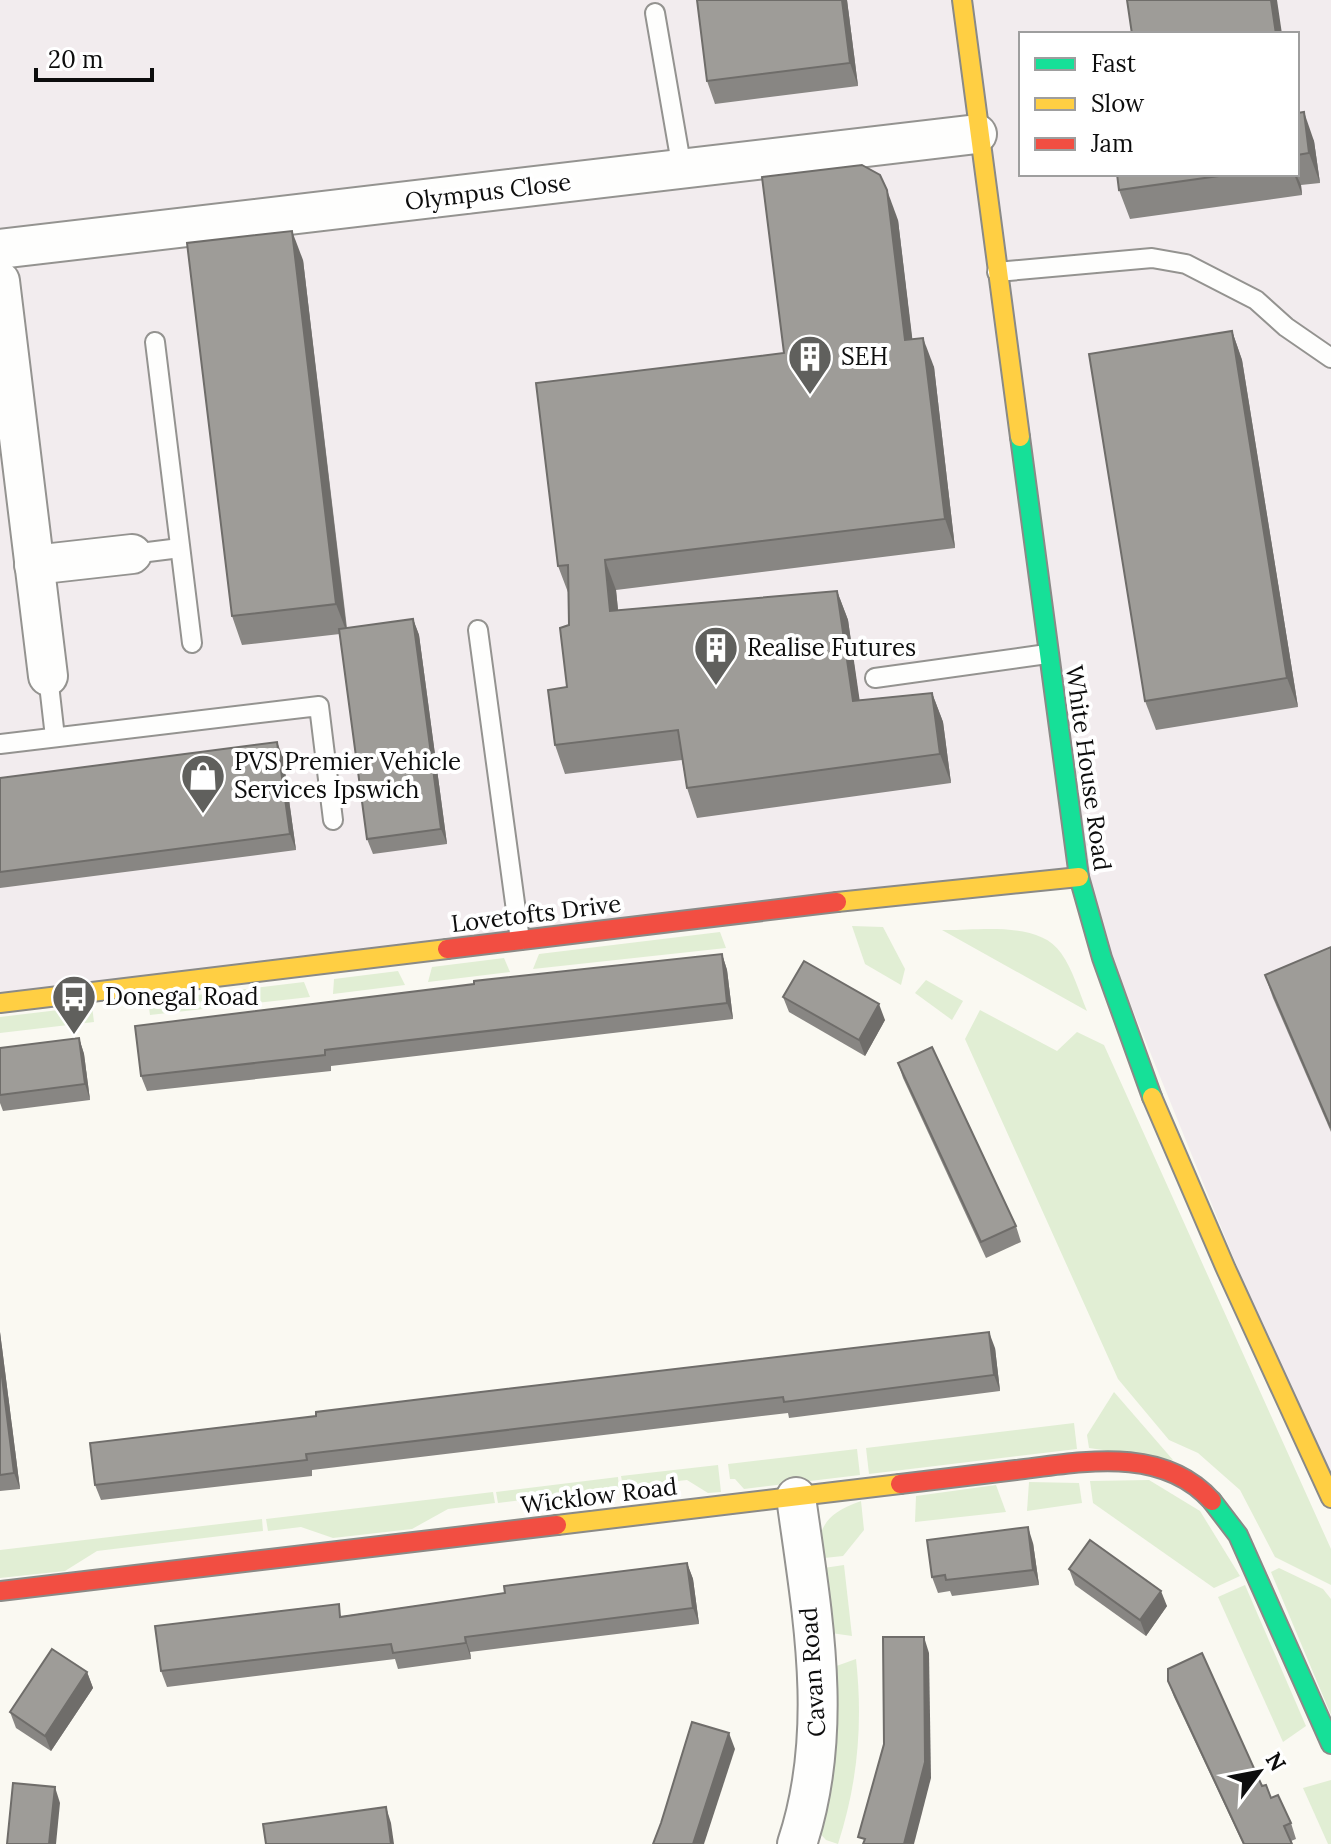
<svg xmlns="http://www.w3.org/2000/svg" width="1331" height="1844" viewBox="0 0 1331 1844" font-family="Lora,serif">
<rect width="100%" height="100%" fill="#faf9f2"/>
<path fill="#f2ecee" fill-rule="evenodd" d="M0,0H1331V1498L1079,877L0,1004ZM1021,34H1297V174H1021Z"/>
<g fill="#e1eed4">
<polygon points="852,926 883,927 905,969 901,985 865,964"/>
<path d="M942,930C976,931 1039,920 1061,953C1073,970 1079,992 1087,1011Z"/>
<polygon points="720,932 726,948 533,969 539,954"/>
<polygon points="504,958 510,972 428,982 432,967"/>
<polygon points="398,971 405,985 333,994 334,979"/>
<polygon points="926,980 963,1001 952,1020 915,993"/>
<polygon points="304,982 310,997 150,1015 148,1001"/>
<polygon points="92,1006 94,1022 0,1033 0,1017"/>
<polygon points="980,1010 1057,1051 1077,1032 1104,1045 1331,1549 1331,1585 1275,1557 1240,1490 1198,1453 1169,1440 1118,1379 965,1039"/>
<polygon points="1114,1392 1173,1460 1089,1448 1087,1435"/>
<polygon points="1074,1423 1077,1449 869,1474 866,1448"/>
<polygon points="857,1449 860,1475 744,1489 735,1479 730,1479 728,1464"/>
<polygon points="718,1465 721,1492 708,1493 687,1480 623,1487 621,1476"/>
<polygon points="618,1477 619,1488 498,1503 496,1492"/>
<polygon points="1149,1480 1200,1511 1240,1576 1214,1588 1093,1503 1090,1481"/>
<polygon points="1029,1482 1079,1483 1082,1503 1027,1511"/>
<polygon points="996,1485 1006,1512 915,1522 916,1496"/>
<polygon points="493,1492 495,1503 448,1509 412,1529 333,1538 301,1527 268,1531 266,1519"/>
<path d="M861,1501L864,1530L843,1556L815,1559C821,1523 826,1514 861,1501Z"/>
<polygon points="262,1519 263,1531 97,1551 65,1571 0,1578 0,1550"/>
<polygon points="844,1565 852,1636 824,1632 817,1569"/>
<polygon points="1279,1568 1323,1589 1331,1599 1331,1715 1271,1572"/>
<polygon points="1245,1585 1306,1726 1283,1742 1218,1597"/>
<path d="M856,1659C863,1723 858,1782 838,1844L826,1840L816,1829L828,1669Z"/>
<polygon points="1331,1780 1331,1844 1328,1844 1303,1788"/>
</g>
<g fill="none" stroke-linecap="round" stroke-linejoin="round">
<g stroke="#949390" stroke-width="22">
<g id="lane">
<polyline points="655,13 682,169"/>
<polyline points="997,272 1152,258 1186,264 1256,300 1286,327 1331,358"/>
<polyline points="155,342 192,643"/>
<polyline points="132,554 180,548"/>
<polyline points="478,630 520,940"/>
<polyline points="48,676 55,737"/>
<polyline points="875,678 1047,654"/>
<polyline points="0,744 319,706 333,820"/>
</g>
</g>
<g stroke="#949390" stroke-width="42">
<g id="street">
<polyline points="0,249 977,134"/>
<polyline points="0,281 48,676"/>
<polyline points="34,565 132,554"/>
<path d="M796,1497C812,1613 835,1730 797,1844"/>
</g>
</g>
<g stroke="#8a8a87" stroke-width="22">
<g id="fast">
<polyline points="1020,437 1079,877 1102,958 1152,1097"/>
<polyline points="1212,1501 1238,1535 1331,1744"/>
</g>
</g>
<g stroke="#8a8a87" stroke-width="22">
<g id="slow">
<polyline points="962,0 1020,437"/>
<polyline points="837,902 1079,877"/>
<polyline points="0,1003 447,949"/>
<polyline points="1152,1097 1226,1269 1331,1498"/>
<polyline points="557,1525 900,1484"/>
</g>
</g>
<g stroke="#8a8a87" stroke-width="22">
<g id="jam">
<polyline points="447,949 837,902"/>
<path d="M900,1484C939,1479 977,1475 1016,1470C1082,1462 1162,1445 1212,1501"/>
<polyline points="0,1591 557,1525"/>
</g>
</g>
<use href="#lane" stroke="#fefefd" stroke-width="18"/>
<use href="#street" stroke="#fefefd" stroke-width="38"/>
<use href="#fast" stroke="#16e098" stroke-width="18"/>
<use href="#slow" stroke="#ffcf43" stroke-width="18"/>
<use href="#jam" stroke="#f24e42" stroke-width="18"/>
</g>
<g fill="#888683">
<polygon points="847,0 858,86 715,104 707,81"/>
<polygon points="1297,113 1314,141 1320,183 1301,185 1302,195 1130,219 1119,190 1117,174 1297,174"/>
<polygon points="898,220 912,339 934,367 955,548 616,590 618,610 837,591 848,620 859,700 932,693 943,722 951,783 697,818 687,788 682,760 565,774 555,745 567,687 569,625 569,595 558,566 784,353"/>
<polygon points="303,260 347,628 413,619 419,635 447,844 373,854 367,839 340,634 242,645 232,616"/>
<polygon points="1232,331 1242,360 1298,707 1156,730 1145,701"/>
<polygon points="283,757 296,850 0,888 0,778"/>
<polygon points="1331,947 1331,1132 1273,998 1265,975"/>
<polygon points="722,954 727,970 733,1019 331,1066 331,1071 147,1091 141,1076"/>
<polygon points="783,997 885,1020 865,1056 789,1012"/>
<polygon points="79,1038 84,1054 90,1100 3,1111 0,1103 0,1048"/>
<polygon points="898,1063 1016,1226 1021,1242 986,1258 903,1078"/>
<polygon points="0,1332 20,1489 0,1491"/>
<polygon points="995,1348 1000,1391 789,1418 788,1413 312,1470 312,1476 101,1500 95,1485"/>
<polygon points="1033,1543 1039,1585 952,1596 950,1591 938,1593 932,1577"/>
<polygon points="687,1563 693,1579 699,1624 470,1652 471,1659 398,1669 395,1659 167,1687 161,1671 343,1616 505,1593"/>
<polygon points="1069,1569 1167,1606 1146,1636 1075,1585"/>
<polygon points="87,1672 93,1688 51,1751 16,1728 10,1712"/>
<polygon points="1168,1681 1262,1786 1291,1823 1296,1839 1291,1841 1292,1844 1243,1844 1174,1697"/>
</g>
<g fill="#6f6d6a">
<polygon points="842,0 847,0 858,86 850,63"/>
<polygon points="1271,0 1277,0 1282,34 1276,34"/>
<polygon points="1304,112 1314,141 1320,183 1309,153"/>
<polygon points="1294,174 1296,174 1301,185 1302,195"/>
<polygon points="887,190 898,220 916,369 905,340"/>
<polygon points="292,231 303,260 347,633 336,604"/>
<polygon points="1232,331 1242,360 1298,707 1287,678"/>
<polygon points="923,338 934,367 955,548 945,519"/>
<polygon points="605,560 616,590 621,640 610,611"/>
<polygon points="837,591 848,620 864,730 853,701"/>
<polygon points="413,619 419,635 447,844 441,829"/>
<polygon points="932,693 943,722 951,783 940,754"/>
<polygon points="277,742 283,757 296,850 290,834"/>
<polygon points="722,954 727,970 733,1019 727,1003"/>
<polygon points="879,1004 885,1020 865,1056 859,1040"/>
<polygon points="79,1038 84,1054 90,1100 85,1084"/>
<polygon points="0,1332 20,1489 14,1473 0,1361"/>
<polygon points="989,1332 995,1348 1000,1391 994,1375"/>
<polygon points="1028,1527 1033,1543 1039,1585 1033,1570"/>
<polygon points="687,1563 693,1579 699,1624 693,1608"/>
<polygon points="1161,1591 1167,1606 1146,1636 1140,1620"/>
<polygon points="465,1637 470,1652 471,1659 466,1643"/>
<polygon points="924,1637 929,1653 931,1778 914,1844 904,1844"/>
<polygon points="87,1672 93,1688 51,1751 45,1736"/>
<polygon points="729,1733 735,1749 704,1844 693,1844"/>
<polygon points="55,1787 60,1803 56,1844 49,1844"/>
<polygon points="386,1807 391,1823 394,1844 391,1844"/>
</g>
<g fill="#9e9c98" stroke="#6f6d6a" stroke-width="2">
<polygon points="697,0 842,0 850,63 707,81"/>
<polygon points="1127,0 1271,0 1276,34 1132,34"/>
<polygon points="1304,112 1309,153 1297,155 1297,113"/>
<polygon points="862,165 880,175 887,190 905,340 923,338 945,519 605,560 610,611 837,591 853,701 932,693 940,754 687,788 678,730 555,745 548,690 567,687 560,628 569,625 568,565 558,566 536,383 784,353 762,177"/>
<polygon points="1117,174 1233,174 1119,190"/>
<polygon points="292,231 336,604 232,616 187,243"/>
<polygon points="1232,331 1287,678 1145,701 1089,354"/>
<polygon points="413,619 441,829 367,839 339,629"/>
<polygon points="277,742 290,834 0,872 0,778"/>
<polygon points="1331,947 1331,1128 1265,975"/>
<polygon points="722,954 727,1003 325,1050 325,1055 141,1076 135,1026 474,984 474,981"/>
<polygon points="804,961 879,1004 859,1040 783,997"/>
<polygon points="79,1038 85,1084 0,1095 0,1048"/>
<polygon points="932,1047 1016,1226 981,1242 898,1063"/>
<polygon points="989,1332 994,1375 784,1402 783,1397 306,1454 307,1460 95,1485 90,1443 316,1416 316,1412 422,1399"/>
<polygon points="0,1361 14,1473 0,1475"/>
<polygon points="1028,1527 1033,1570 946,1580 945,1575 932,1577 927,1540"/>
<polygon points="1090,1540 1161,1591 1140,1620 1069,1569"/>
<polygon points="687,1563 693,1608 465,1637 466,1643 393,1653 391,1644 161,1671 155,1626 339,1604 340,1617 505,1593 504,1586"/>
<polygon points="883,1637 924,1637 925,1762 904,1844 863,1844 865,1839 858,1837 884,1744"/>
<polygon points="52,1649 87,1672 45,1736 10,1712"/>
<polygon points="1202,1653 1262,1786 1266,1785 1271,1798 1278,1795 1291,1823 1284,1826 1292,1844 1244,1844 1168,1681 1168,1669"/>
<polygon points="692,1722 729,1733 693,1844 653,1844 661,1823"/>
<polygon points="13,1783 55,1787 49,1844 7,1844"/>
<polygon points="386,1807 391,1844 266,1844 263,1824"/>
</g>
<defs>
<g id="building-pin" transform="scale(2.3)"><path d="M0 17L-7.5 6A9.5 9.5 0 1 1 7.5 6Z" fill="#60605d" stroke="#fff"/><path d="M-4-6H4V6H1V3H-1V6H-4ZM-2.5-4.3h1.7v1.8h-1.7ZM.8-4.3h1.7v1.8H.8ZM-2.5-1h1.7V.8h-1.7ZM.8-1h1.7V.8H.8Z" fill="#fff"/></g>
<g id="shop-pin" transform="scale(2.3)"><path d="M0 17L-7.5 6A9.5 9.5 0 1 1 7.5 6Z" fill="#60605d" stroke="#fff"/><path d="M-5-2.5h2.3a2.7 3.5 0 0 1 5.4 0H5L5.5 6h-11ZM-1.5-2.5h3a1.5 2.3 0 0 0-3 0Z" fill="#fff"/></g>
<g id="bus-pin" transform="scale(2.3)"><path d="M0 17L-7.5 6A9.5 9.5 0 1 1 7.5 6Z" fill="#60605d" stroke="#fff"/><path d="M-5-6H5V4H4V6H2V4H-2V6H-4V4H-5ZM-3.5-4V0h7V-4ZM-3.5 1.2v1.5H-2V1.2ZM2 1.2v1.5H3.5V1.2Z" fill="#fff"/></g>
</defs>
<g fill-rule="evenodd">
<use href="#building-pin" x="810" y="357"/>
<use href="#building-pin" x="716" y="648"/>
<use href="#shop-pin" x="203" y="776"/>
<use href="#bus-pin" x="74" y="997"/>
</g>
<g text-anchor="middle" stroke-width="8" stroke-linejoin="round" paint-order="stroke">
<g font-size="24" fill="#0d0d0d" stroke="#fff">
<text transform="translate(488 192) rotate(-7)" y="8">Olympus Close</text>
<text transform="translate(1088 768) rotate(82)" y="8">White House Road</text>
<text transform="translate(536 914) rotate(-7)" y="8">Lovetofts Drive</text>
<text transform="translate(599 1496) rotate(-7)" y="8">Wicklow Road</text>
<text transform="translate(813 1672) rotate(-94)" y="8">Cavan Road</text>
</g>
<g font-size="24" fill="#0d0d0d" stroke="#fff" text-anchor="start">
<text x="841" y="365">SEH</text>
<text x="747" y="656">Realise Futures</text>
<text x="234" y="770">PVS Premier Vehicle<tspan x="234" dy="28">Services Ipswich</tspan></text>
<text x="105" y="1005">Donegal Road</text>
</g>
</g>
<rect x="1019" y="32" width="280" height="144" fill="#ffffff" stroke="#9e9e9e" stroke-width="2"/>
<rect x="1035" y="58" width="40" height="12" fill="#16e098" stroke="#9e9e9e" stroke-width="2"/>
<text x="1091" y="72" font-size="24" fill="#0d0d0d">Fast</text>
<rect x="1035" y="98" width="40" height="12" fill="#ffcf43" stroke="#9e9e9e" stroke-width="2"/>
<text x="1091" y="112" font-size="24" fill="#0d0d0d">Slow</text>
<rect x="1035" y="138" width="40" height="12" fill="#f24e42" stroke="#9e9e9e" stroke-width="2"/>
<text x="1091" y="152" font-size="24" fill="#0d0d0d">Jam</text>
<g transform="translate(1259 1772) rotate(58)" stroke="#ffffff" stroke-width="6" paint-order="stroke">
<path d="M0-6L14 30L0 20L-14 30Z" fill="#0d0d0d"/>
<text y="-12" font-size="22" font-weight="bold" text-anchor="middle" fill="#0d0d0d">N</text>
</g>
<path d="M36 68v12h116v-12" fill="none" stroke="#0d0d0d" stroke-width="4"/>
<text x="48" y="68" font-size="24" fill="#0d0d0d" stroke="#ffffff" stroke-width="6" paint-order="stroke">20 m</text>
</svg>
